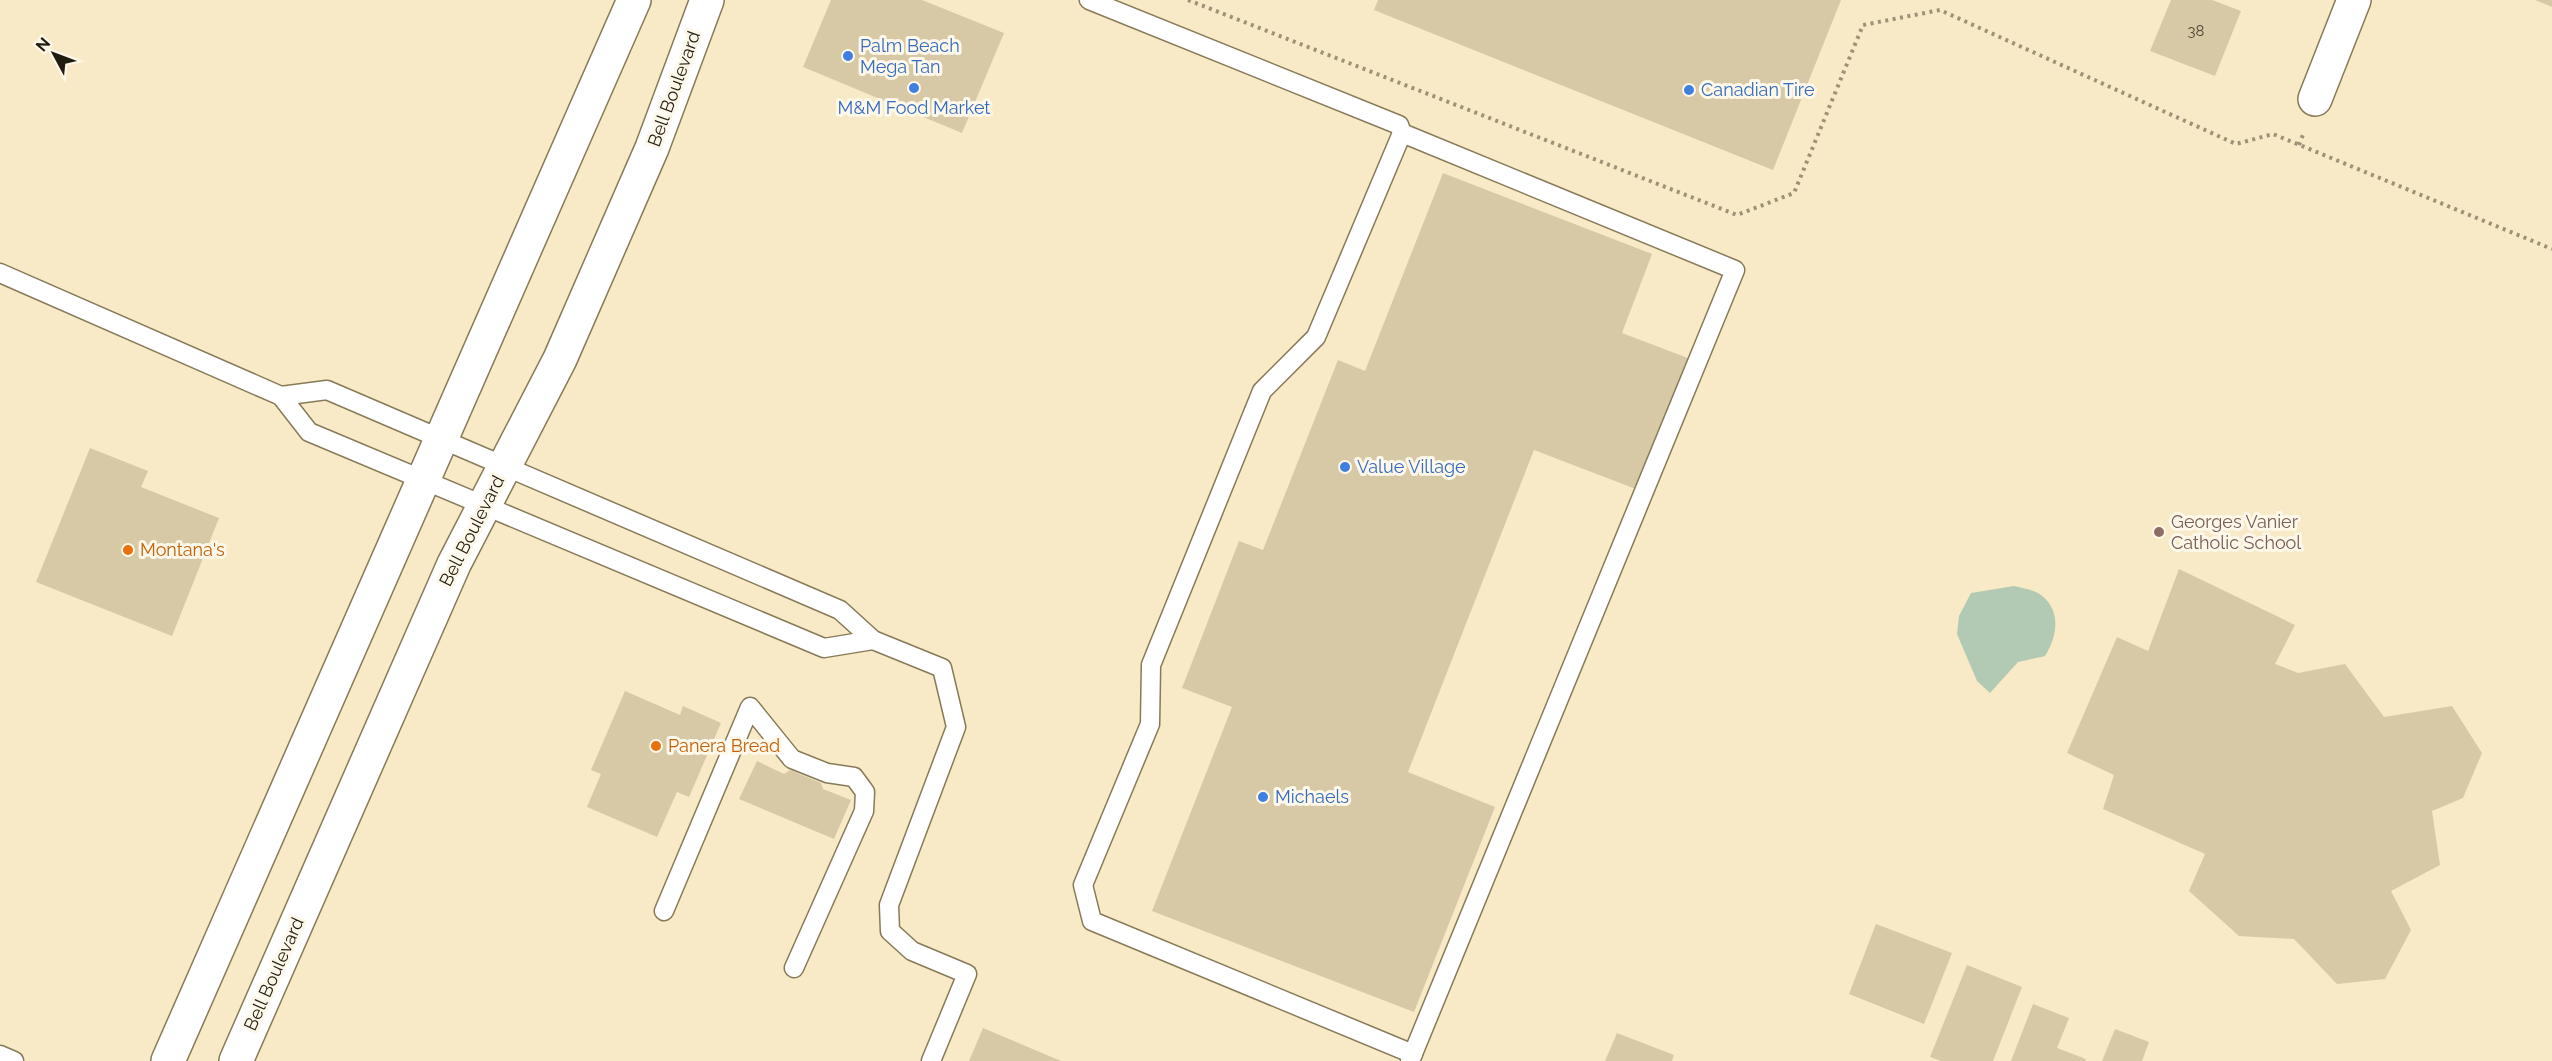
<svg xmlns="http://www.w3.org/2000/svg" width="2552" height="1061" viewBox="0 0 2552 1061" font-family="Raleway,sans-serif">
<rect width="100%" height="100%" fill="#f8eac6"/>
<path fill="#b2cab4" d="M2014,586C2022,588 2035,590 2041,595C2062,611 2057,637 2045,656L2018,662L1990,693L1977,681L1957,634L1959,616L1971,593Z"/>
<g fill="#d7c9a5">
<polygon points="831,0 922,0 1004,33 962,133 803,67"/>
<polygon points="1378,0 1841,0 1773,170 1374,10"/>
<polygon points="2171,0 2212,0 2241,11 2215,76 2150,51"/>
<polygon points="2535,0 2552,0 2552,7"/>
<polygon points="1443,173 1652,254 1622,333 1693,360 1641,491 1534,450 1408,772 1495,807 1414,1012 1152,911 1232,707 1182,688 1239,541 1263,550 1338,360 1365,371"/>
<polygon points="90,448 148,471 141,487 219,518 172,636 36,582"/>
<polygon points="2179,569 2295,625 2275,664 2298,673 2345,664 2384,717 2452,706 2482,753 2463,798 2432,811 2440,865 2391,891 2411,930 2385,979 2337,984 2294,939 2239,936 2189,891 2205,854 2103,809 2114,775 2067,753 2117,637 2148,651"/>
<polygon points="625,691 680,715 683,706 721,723 689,797 677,792 657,837 587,807 601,774 591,770"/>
<polygon points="757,761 784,774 790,770 821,783 823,789 851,800 834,839 739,799"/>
<polygon points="1876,924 1952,953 1924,1024 1849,994"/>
<polygon points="1967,965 2022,987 1993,1061 1941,1061 1930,1057"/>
<polygon points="2033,1004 2069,1018 2057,1048 2086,1059 2085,1061 2011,1061"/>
<polygon points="983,1028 1061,1061 969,1061"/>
<polygon points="2115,1029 2149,1042 2142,1061 2102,1061"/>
<polygon points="1617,1033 1674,1055 1672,1061 1605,1061"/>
</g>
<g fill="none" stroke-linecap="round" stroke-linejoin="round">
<g stroke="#877a59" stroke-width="21">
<g id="lane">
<polyline points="1089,0 1399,125 1402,133 1316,337 1262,391 1151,665 1150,724 1083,885 1092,921 1413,1054"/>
<polyline points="1402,133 1735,270 1410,1061"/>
<polyline points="0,273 281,396 309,432 824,648 873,640"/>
<polyline points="281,396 327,390 840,610 873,640 942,668 956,727 889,905 890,931 912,951 967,974 931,1061"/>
<polyline points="664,911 750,707 792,759 827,773 854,777 865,792 864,811 794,968"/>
<polyline points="0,1055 14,1061"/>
</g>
</g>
<g stroke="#877a59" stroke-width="36">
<polyline id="street" points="2315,99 2354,0"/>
</g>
<g stroke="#877a59" stroke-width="36">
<g id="secondary">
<polyline points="168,1061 634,0"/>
<polyline points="236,1061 454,564 560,359 652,148 707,0"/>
</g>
</g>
<g stroke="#9c9277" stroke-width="4" stroke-dasharray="3 4.5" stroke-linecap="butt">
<polyline points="1188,0 1737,215 1794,193 1863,25 1940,10 2236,144 2273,134 2552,249"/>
<polyline points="2299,145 2304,132"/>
</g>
<use href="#lane" stroke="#fff" stroke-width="18"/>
<use href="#street" stroke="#fff" stroke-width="33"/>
<use href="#secondary" stroke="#fff" stroke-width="33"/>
</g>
<g fill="#3f7fe0" stroke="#fdf8ea" stroke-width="2">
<circle cx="848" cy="56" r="6"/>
<circle cx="914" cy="88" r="6"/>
<circle cx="1689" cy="90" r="6"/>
<circle cx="1345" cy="467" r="6"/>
<circle cx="1263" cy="797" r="6"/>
</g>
<circle fill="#8d6e63" stroke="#fdf8ea" stroke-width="2" cx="2159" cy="532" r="6"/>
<g fill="#e8710a" stroke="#fdf8ea" stroke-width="2">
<circle cx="128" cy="550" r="6"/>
<circle cx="656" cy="746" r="6"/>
</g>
<g text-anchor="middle" stroke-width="6" stroke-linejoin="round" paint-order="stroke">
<g font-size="15" fill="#4e4734">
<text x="2196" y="36">38</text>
</g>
<g font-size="18" fill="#366cbe" stroke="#fdf8ea" text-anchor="start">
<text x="860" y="52">Palm Beach<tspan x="860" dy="21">Mega Tan</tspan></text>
<text x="1701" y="96">Canadian Tire</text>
<text x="914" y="114" text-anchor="middle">M&amp;M Food Market</text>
<text x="1357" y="473">Value Village</text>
<text x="1275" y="803">Michaels</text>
</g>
<g font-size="18" fill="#211c0f" stroke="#fdf8ea">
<text transform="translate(674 89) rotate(-70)" y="6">Bell Boulevard</text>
<text transform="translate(472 531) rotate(-63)" y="6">Bell Boulevard</text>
<text transform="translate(274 974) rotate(-66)" y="6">Bell Boulevard</text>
</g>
<g font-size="18" fill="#785e54" stroke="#fdf8ea" text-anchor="start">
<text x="2171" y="528">Georges Vanier<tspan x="2171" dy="21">Catholic School</tspan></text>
</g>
<g font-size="18" fill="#c56008" stroke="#fdf8ea" text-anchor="start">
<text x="140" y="556">Montana's</text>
<text x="668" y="752">Panera Bread</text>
</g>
</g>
<g transform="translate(54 54) rotate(311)" stroke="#fdf8ea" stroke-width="4.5" paint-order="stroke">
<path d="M0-4.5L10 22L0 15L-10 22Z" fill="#211c0f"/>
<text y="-9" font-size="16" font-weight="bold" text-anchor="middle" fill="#211c0f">N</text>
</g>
</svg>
